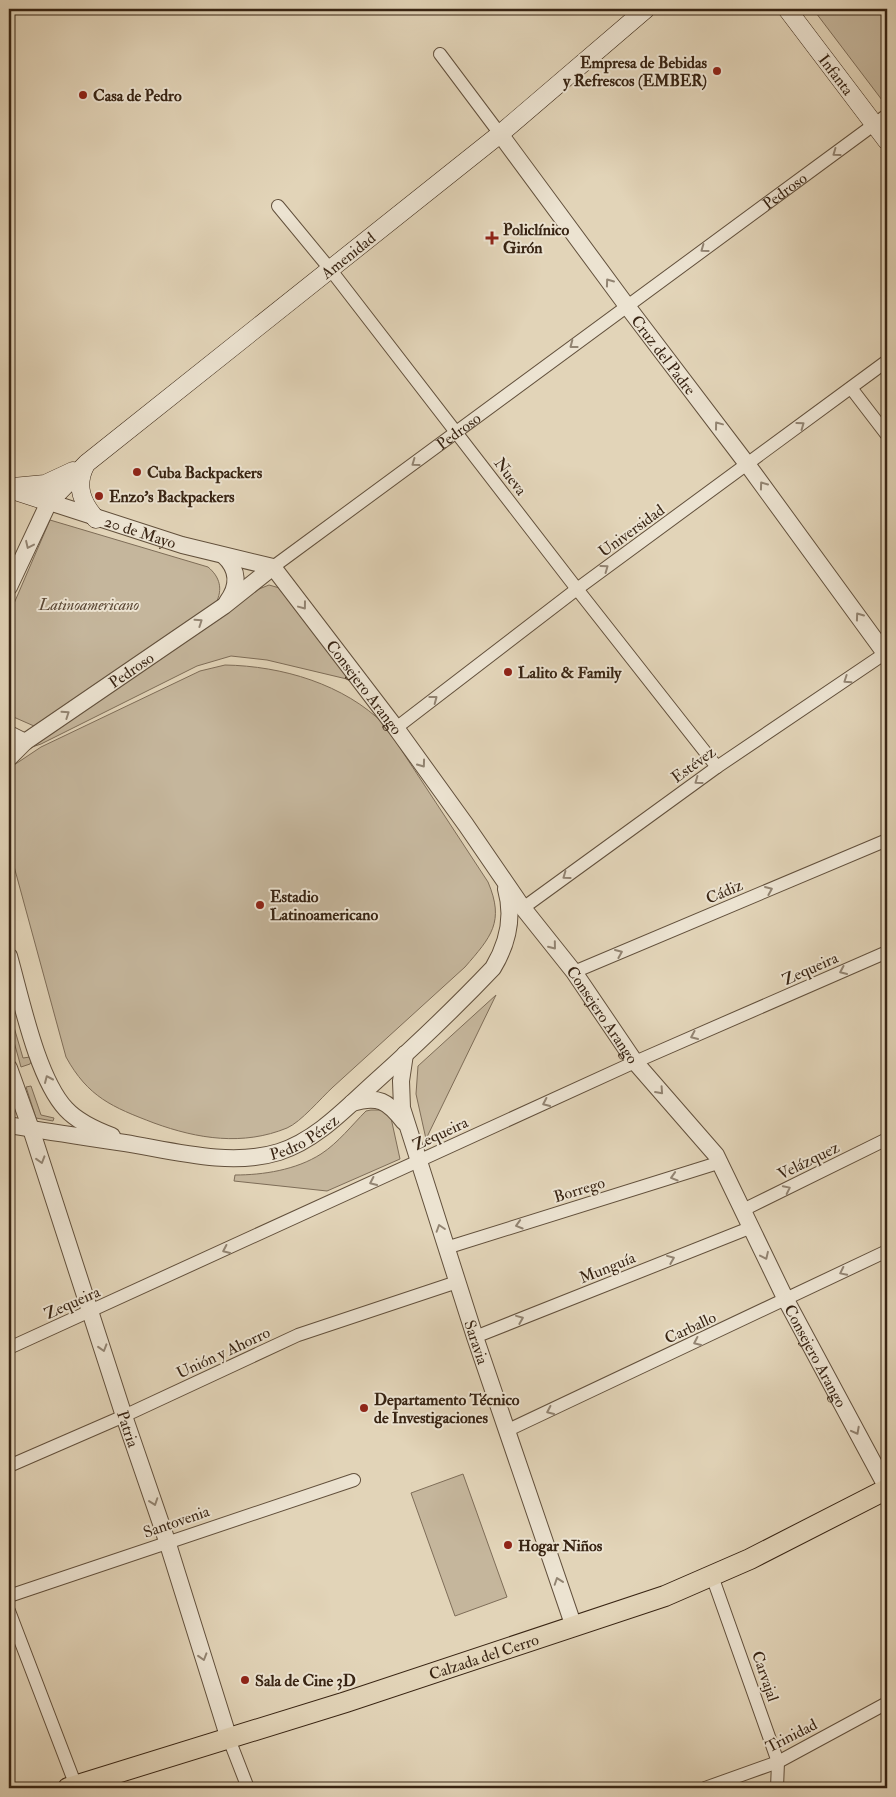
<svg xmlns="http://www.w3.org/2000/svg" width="896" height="1797" viewBox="0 0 896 1797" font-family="'IM FELL Double Pica',serif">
<rect width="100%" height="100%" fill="#e2d4b8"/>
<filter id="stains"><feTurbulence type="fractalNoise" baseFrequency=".004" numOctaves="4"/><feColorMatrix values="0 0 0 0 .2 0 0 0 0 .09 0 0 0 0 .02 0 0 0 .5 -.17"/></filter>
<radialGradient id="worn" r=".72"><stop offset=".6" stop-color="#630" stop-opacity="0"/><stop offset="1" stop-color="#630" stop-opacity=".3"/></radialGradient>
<g fill="#c5b69c" stroke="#7e6d58">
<polygon points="813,9 887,9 887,100 882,100"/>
<path d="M50,520L208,567C220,577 223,589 216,603L34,726L9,715V615Z"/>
<polygon points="269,585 283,589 351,680 267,660 231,656 197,666 41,744 26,749 254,591"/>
<path d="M225,665C282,666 344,684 385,725L488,882C505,922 491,937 465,967C421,1007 377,1047 333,1087C321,1098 301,1122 287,1128C243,1146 198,1139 154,1123C112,1107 88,1097 66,1057L9,848V771L11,767L41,747L200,671Z"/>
<polygon points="496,995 426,1139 416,1094 418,1066"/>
<polygon points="9,1010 23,1058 30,1057 32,1060 30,1064 21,1067 9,1024"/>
<polygon points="31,1086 41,1115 54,1118 53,1121 36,1118 26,1087"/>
<path d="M371,1110H382L391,1118L400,1159L327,1191L234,1181L235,1175C263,1175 296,1170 321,1154C338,1143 352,1125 366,1111Z"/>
<polygon points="463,1474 507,1597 455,1616 411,1493"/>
</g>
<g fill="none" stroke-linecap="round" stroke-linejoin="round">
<g stroke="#62503c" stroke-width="14">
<g id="minor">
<polyline points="440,54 500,134"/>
<polyline points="278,206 330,269 577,589 717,767"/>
<polyline points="851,388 887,435"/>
<path id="s1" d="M273,567L887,115"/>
<polyline points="396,728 577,589 887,361"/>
<polyline points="523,908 717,767 887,652"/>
<polyline points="574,972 887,840"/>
<polyline points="743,1210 887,1139"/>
<polyline points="446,1248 721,1162"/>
<polyline points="475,1337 752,1227"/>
<polyline points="9,1348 635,1062 887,952"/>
<polyline points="506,1431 887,1251"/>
<polyline points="9,1466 124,1416 298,1335 457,1282"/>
<polyline points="712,1576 778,1762 777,1788"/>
<polyline points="9,1596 354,1480"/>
<polyline points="9,1611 76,1786"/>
<polyline points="229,1739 248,1788"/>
<polyline points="705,1788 778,1762 887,1703"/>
</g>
</g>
<g stroke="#62503c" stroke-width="18">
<g id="tertiary">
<path id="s2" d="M500,134L627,306L747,464L887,656"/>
<path d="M224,556C239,570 239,586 227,602"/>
<path id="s3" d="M273,567L396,728L466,825L523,908L574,972L635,1062L716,1155L786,1300L887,1488"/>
<path id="s4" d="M9,587L49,502L182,545L273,567"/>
<polyline points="9,734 25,742"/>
<path id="s5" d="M9,758L25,742L224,606L273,567"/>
<path d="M9,956C21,998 37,1078 66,1109C78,1122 96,1130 112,1136"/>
<path id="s6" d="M405,1054L401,1081L402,1108L475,1337L574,1627"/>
<path id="s7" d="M9,1068L31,1129L124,1416L167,1541L229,1739"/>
<path d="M352,1103C378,1095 388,1101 404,1122"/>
<path id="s8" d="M9,1125C47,1132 86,1137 125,1143C173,1151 231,1167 279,1152C317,1140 347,1107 376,1081C416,1045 456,1007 493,968C508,943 514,917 506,889"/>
</g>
</g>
<g stroke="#382413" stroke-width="19">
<g id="secondary">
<path id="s9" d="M787,9L887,141"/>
<path d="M85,466C75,486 82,503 96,519"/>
<polyline points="13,487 45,484 73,471"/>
<path id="s10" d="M9,489L49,502L87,463L500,134L646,9"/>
</g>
</g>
<g stroke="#382413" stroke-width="22">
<g id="primary">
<path id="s11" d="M68,1788L346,1702L665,1596L750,1559L887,1489"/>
</g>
</g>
<use href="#minor" stroke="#ece3d1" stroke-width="12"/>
<use href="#tertiary" stroke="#ece3d1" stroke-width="16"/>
<use href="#secondary" stroke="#ece3d1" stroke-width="18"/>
<use href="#primary" stroke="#e2d4b8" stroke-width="20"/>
</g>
<defs><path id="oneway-chevron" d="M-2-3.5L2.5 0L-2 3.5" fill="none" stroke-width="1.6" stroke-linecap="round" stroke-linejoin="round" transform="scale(1.25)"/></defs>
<g stroke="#928472">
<use href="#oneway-chevron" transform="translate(836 153) rotate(144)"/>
<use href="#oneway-chevron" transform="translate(704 249) rotate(144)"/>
<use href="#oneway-chevron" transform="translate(609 282) rotate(-126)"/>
<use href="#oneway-chevron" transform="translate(573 345) rotate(143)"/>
<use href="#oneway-chevron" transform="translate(718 425) rotate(-127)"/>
<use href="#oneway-chevron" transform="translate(801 425) rotate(-36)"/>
<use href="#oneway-chevron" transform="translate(415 463) rotate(144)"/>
<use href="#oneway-chevron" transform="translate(763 485) rotate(-126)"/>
<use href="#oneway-chevron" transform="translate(29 545) rotate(115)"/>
<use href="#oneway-chevron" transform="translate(605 568) rotate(-36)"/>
<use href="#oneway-chevron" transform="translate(303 606) rotate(53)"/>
<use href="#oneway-chevron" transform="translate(859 616) rotate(-126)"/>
<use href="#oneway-chevron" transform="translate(199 622) rotate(-34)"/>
<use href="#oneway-chevron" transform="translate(847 680) rotate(146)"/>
<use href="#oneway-chevron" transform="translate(434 699) rotate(-37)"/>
<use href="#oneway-chevron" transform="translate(66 714) rotate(-34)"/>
<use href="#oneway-chevron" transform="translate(422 764) rotate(54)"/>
<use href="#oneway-chevron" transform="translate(698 781) rotate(144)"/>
<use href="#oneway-chevron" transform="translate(566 876) rotate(144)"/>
<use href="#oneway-chevron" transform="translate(769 890) rotate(-23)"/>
<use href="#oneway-chevron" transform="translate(553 946) rotate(51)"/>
<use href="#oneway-chevron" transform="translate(619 953) rotate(-23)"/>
<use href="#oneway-chevron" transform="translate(843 971) rotate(156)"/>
<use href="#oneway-chevron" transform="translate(694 1036) rotate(156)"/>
<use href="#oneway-chevron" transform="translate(48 1079) rotate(-114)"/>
<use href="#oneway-chevron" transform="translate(660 1091) rotate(48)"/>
<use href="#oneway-chevron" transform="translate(546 1103) rotate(155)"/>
<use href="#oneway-chevron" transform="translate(41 1160) rotate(73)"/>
<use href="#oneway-chevron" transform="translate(674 1177) rotate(163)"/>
<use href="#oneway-chevron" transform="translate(373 1182) rotate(155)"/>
<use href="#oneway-chevron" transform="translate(787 1189) rotate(-26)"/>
<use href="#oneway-chevron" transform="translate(519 1225) rotate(163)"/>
<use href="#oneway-chevron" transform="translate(440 1228) rotate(-108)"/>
<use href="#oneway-chevron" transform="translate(226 1250) rotate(155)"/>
<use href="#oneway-chevron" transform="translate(765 1256) rotate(65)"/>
<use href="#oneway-chevron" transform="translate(671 1259) rotate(-22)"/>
<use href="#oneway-chevron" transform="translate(843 1272) rotate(154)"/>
<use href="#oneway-chevron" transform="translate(520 1319) rotate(-22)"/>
<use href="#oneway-chevron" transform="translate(697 1342) rotate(155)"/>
<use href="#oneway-chevron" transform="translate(103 1348) rotate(73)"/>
<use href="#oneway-chevron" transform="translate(550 1411) rotate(155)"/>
<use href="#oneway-chevron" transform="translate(856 1431) rotate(62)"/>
<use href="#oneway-chevron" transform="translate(154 1502) rotate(71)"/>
<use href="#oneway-chevron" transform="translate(558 1581) rotate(-109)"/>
<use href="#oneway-chevron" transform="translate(203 1657) rotate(73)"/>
</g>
<g fill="#8f2418" stroke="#ece3d1" stroke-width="2">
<circle cx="717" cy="71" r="5"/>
<circle cx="83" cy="95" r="5"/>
<path d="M489.5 230.5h5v5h5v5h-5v5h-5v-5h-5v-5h5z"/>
<circle cx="137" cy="472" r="5"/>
<circle cx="99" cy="496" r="5"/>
<circle cx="508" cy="672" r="5"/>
<circle cx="260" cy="905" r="5"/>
<circle cx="364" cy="1408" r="5"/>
<circle cx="508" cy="1545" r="5"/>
<circle cx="245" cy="1680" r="5"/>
</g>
<g text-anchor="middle" stroke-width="4" stroke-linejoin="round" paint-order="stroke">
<g font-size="16" font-weight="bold" fill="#382413" stroke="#ece3d1" text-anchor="start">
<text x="707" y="68" text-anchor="end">Empresa de Bebidas<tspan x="707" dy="18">y Refrescos (EMBER)</tspan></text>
<text x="93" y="101">Casa de Pedro</text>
<text x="503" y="235">Policlínico<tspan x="503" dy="18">Girón</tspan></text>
<text x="147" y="478">Cuba Backpackers</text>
<text x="109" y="502">Enzo's Backpackers</text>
<text x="518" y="678">Lalito &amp; Family</text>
<text x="270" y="902">Estadio<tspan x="270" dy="18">Latinoamericano</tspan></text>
<text x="374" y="1405">Departamento Técnico<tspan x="374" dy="18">de Investigaciones</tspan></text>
<text x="518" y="1551">Hogar Niños</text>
<text x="255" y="1686">Sala de Cine 3D</text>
</g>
<g font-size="16" fill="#382413" stroke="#ece3d1">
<text dy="6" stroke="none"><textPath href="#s9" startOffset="82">Infanta</textPath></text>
<text dy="6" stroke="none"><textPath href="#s1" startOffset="635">Pedroso</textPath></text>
<text dy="6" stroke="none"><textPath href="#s10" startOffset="430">Amenidad</textPath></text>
<text dy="6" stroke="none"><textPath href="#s2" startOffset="275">Cruz del Padre</textPath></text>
<text dy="6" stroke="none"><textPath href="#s1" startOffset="230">Pedroso</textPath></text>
<text transform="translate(511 476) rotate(53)" y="6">Nueva</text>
<text transform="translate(631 530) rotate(-36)" y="6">Universidad</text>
<text dy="6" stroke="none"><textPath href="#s4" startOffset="190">20 de Mayo</textPath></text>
<text dy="6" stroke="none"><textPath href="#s5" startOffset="151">Pedroso</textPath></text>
<text dy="6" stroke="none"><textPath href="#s3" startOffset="151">Consejero Arango</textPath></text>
<text transform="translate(693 764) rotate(-36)" y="6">Estévez</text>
<text transform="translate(724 891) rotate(-23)" y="6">Cádiz</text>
<text transform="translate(810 968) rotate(-24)" y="6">Zequeira</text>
<text dy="6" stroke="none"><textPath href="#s3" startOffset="556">Consejero Arango</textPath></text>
<text dy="6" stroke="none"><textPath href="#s8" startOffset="302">Pedro Pérez</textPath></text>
<text transform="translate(440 1133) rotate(-25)" y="6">Zequeira</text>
<text transform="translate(808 1160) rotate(-26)" y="6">Velázquez</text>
<text transform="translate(579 1189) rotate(-17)" y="6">Borrego</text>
<text transform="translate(607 1267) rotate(-22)" y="6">Munguía</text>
<text transform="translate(72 1302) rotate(-24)" y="6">Zequeira</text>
<text transform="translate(690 1327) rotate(-25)" y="6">Carballo</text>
<text dy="6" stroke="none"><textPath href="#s6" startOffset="300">Saravia</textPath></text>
<text transform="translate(223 1352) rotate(-25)" y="6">Unión y Ahorro</text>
<text dy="6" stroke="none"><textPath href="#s3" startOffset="961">Consejero Arango</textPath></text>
<text dy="6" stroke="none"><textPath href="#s7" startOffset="380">Patria</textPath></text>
<text transform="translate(176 1521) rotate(-19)" y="6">Santovenia</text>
<text dy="6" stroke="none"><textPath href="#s11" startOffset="436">Calzada del Cerro</textPath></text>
<text transform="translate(766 1676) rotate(71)" y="6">Carvajal</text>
<text transform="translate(791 1735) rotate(-27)" y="6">Trinidad</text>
</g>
<g font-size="16" font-style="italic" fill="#5b4835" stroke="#ece3d1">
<text x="89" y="610">Latinoamericano</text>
</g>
</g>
<rect width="896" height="1797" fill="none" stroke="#e2d4b8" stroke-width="30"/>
<rect x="10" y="10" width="876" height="1777" fill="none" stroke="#382413" stroke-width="2.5"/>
<rect x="15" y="15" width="866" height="1767" fill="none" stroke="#382413"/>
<rect width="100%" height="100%" filter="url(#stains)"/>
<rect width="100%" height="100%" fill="url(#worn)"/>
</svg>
